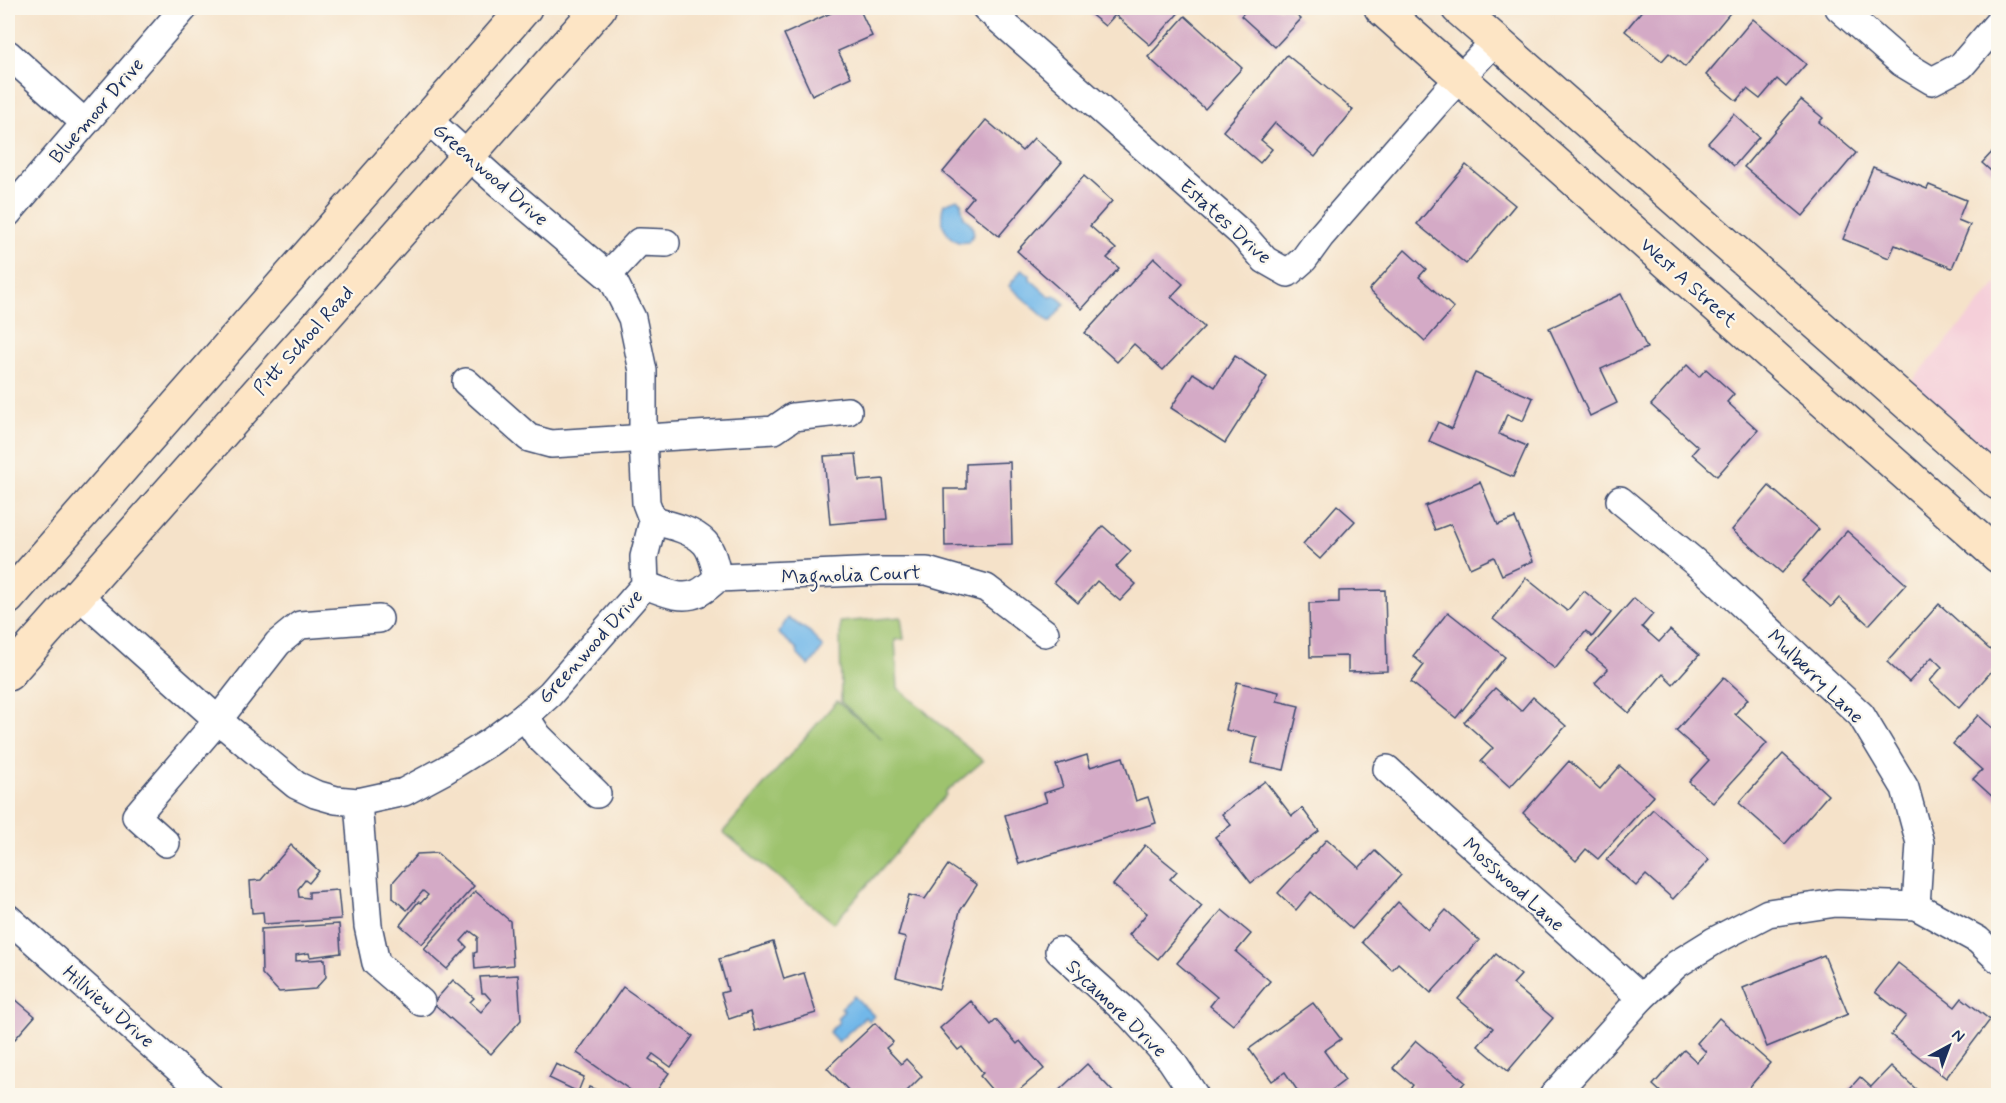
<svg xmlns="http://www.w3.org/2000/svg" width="2006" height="1103" viewBox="0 0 2006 1103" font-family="Mynerve,sans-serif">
<rect width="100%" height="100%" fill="#fbf7ec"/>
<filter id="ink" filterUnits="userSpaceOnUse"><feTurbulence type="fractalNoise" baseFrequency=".0167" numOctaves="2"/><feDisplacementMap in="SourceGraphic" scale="12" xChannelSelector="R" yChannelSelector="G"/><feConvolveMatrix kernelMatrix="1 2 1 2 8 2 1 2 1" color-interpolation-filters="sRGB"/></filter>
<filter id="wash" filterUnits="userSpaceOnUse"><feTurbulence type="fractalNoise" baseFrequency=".008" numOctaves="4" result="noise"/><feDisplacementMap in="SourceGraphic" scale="24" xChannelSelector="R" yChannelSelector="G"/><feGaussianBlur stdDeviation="1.35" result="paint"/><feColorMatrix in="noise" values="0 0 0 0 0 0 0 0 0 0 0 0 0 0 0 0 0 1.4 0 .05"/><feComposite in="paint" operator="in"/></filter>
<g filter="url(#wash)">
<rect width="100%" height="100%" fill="#f5e2c9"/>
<polygon fill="#f5cfd9" points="1998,282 1998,460 1911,382"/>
<polygon fill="#9ec36e" stroke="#5c7966" stroke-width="1.5" points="901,617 904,639 895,640 898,688 983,761 945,793 946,795 834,923 723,832 837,701 882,739 841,702 840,622"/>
<g fill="#72b8e9" stroke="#4674a4" stroke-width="1.5">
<path d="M957,199L962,204L961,205L964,217L972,225L974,234L968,242C965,242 961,243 958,242C943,236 939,217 944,204Z"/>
<polygon points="1022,269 1030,275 1030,279 1050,297 1056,296 1065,304 1050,322 1009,286"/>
<polygon points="788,618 810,632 823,648 809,666 798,655 797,649 778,633"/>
<polygon points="854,996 874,1016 869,1021 865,1017 838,1042 829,1032 839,1022 837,1018 844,1011 841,1008"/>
</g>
<g id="blocks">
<g fill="#d4aac6">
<polygon points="842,8 859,8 872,36 838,51 851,77 812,95 784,34"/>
<polygon points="1083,8 1183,8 1150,45 1115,15 1105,26"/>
<polygon points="1248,8 1287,8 1301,19 1275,47 1241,16"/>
<polygon points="1644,8 1734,8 1685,67 1669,53 1662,61 1625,31"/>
<polygon points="1185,16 1242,68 1205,109 1148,57"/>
<polygon points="1753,19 1806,64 1786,87 1777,79 1760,99 1747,89 1737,101 1706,75"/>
<polygon points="1287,55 1353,110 1315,157 1275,123 1261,140 1272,149 1260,163 1223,131"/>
<polygon points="1801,100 1823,118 1819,122 1856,153 1803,216 1744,167"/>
<polygon points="1734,114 1759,137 1734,166 1708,143"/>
<polygon points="986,120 1022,151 1034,138 1062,162 999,236 964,208 973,197 943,172"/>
<polygon points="1998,146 1998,177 1982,163"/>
<polygon points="1466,165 1515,205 1466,264 1417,224"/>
<polygon points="1873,167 1927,189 1929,185 1966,200 1958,220 1970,225 1952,268 1895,245 1889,258 1843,239"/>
<polygon points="1084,176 1112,201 1090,226 1116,249 1107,258 1119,268 1082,309 1017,251"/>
<polygon points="1405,250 1426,269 1419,277 1454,308 1425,341 1369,290"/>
<polygon points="1154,258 1183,284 1171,297 1204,327 1163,370 1134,344 1117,362 1085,333"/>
<polygon points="1621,294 1647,348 1601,369 1617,403 1590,416 1549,328"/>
<polygon points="1235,356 1267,377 1225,443 1171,408 1193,373 1215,387"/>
<polygon points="1687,365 1699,377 1706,369 1734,394 1727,402 1758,430 1717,476 1692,454 1698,447 1651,405"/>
<polygon points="1475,373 1533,398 1523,421 1507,414 1499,434 1527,446 1513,477 1429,441 1438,422 1452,429"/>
<polygon points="856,454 859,481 883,479 887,519 830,524 824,456"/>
<polygon points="1010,462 1012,544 945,546 944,489 966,489 966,464"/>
<polygon points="1480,482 1498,525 1515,518 1533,561 1502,575 1494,557 1470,568 1451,524 1435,530 1425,506"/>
<polygon points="1769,486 1819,529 1782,573 1732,530"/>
<polygon points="1337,505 1355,521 1320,559 1303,544"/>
<polygon points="1103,526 1131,551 1116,567 1136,584 1120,601 1097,581 1078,603 1054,582"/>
<polygon points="1847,531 1906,584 1869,625 1839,598 1831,607 1802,581"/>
<polygon points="1526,578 1567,611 1584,591 1611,613 1592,637 1586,631 1555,669 1493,619"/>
<polygon points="1385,590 1387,671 1348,672 1348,656 1310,657 1309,603 1339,602 1339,591"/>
<polygon points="1634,598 1653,614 1642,627 1659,642 1670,630 1699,655 1673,684 1663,674 1629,713 1595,683 1608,669 1587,651"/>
<polygon points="1939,604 1998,657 1998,664 1959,708 1930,681 1942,667 1932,657 1909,682 1887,662"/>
<polygon points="1448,612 1505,657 1456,718 1411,682 1424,665 1413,656"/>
<polygon points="1724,677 1748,699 1735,714 1767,743 1713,803 1689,782 1709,760 1676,731"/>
<polygon points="1237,682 1279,692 1277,701 1299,706 1284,770 1251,763 1257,737 1226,730"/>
<polygon points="1495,688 1521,711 1533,697 1566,726 1510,787 1481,761 1493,748 1464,722"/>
<polygon points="1978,715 1998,733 1998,798 1996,800 1973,779 1982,770 1953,744"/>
<polygon points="1783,754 1828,795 1785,844 1739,803"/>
<polygon points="1087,755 1090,767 1123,757 1136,801 1148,797 1156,823 1019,864 1005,815 1047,802 1044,793 1063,787 1056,765"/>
<polygon points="1569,761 1600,789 1620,766 1654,796 1598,859 1586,849 1576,861 1523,813"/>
<polygon points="1265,781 1292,816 1302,808 1319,831 1251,883 1215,837 1231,825 1222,814"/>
<polygon points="1653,809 1709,860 1673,899 1646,875 1636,886 1606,860"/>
<polygon points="1327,839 1359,868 1375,851 1401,875 1352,929 1311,892 1296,910 1278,893"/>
<polygon points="291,845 319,871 309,883 305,880 298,889 299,897 309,898 309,892 338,890 341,919 264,924 263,912 252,913 250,881 261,880"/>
<polygon points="1145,845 1177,871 1170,879 1202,906 1158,959 1129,935 1147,913 1113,885"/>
<polygon points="437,853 474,886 422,944 400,925 418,902 421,903 428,895 423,891 407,910 393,898 393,882 417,854"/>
<polygon points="948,865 977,885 960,911 939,989 896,977 906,938 898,936 909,895 925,899"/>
<polygon points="475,891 510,921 513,965 475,969 474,953 477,952 477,939 478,937 470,931 461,941 467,947 447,969 424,949"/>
<polygon points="1398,902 1428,930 1446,910 1479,940 1431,993 1398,963 1392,970 1362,942"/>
<polygon points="1222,910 1251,934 1236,952 1270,981 1233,1025 1210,1006 1217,997 1177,963"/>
<polygon points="339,924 341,953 310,957 309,953 296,955 296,961 325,959 326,977 315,989 279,992 262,974 261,929"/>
<polygon points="773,942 784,979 804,973 816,1013 755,1031 750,1012 729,1019 721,993 728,991 719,959"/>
<polygon points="1496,954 1521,975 1513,984 1553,1018 1508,1071 1478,1046 1493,1028 1458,999"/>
<polygon points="1824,955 1848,1014 1767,1047 1743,988"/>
<polygon points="1898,963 1955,1007 1962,998 1990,1020 1946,1078 1891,1035 1906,1016 1875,992"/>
<polygon points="518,975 521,1020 491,1054 433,1003 453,980 474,998 470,1002 481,1012 491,1000 485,993 482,993 480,977"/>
<polygon points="623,987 693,1036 671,1067 653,1054 649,1059 669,1073 653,1096 639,1096 577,1053"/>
<polygon points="8,993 35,1016 8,1047"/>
<polygon points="971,1001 991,1025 996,1020 1017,1044 1020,1041 1044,1069 1012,1096 997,1096 980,1076 983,1073 962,1047 958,1050 940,1028"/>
<polygon points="1313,1003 1341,1039 1324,1051 1345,1080 1324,1096 1301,1096 1285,1072 1272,1081 1249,1049"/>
<polygon points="1719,1018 1770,1063 1742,1096 1665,1096 1653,1085 1684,1050 1697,1062 1706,1052 1697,1043"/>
<polygon points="875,1023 893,1042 886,1048 901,1064 906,1059 922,1076 902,1096 850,1096 852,1094 827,1068"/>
<polygon points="1416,1041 1465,1082 1453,1096 1405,1096 1413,1085 1393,1068"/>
<polygon points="556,1064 584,1077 578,1092 549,1078"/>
<polygon points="1087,1064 1117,1096 1053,1096"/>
<polygon points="1891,1066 1917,1090 1913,1096 1843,1096 1860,1077 1871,1087"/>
<polygon points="589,1087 609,1095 609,1096 586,1096"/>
</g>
</g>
</g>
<g filter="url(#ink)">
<use href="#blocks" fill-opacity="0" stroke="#3c4a6e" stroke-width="1.5"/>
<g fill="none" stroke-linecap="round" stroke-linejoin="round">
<g stroke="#3c4a6e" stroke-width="30">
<g id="street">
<polyline points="986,8 1242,234 1265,260 1288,273 1304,259 1320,237 1442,97 1496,40"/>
<polyline points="1839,8 1902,63 1932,81 1961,66 1998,23"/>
<polyline points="8,54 85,123"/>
<polyline points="8,213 184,8"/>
<polyline points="608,275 639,242 666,243"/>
<polyline points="466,382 529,438 551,444 774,430 793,417 848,411"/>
<polyline points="1620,500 1708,573 1861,715 1905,788 1920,843 1916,906"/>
<path d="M653,521C670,525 693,530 705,543C713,552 715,567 718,578"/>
<path d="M645,585C662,591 681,601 698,593C705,590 712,583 718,578L880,571H927L986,588L1045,633"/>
<polyline points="77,594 218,720 296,785 315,794 336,800 358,802 404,792 445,770 490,742 525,716 550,694 645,585 644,557 653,521 646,503 643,439 643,371 632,318 613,280 495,180 427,119"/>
<polyline points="525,716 538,736 597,794"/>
<polyline points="1387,769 1641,998"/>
<polyline points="358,802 368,926 376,963 421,1002"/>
<polyline points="166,843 136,816 218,720 278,643 300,625 379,619"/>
<polyline points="8,918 209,1096"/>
<polyline points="1059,951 1129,1014 1171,1060 1195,1096"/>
<polyline points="1553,1096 1641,998 1677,964 1714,941 1768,913 1836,903 1916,906 1978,940 1998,959"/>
</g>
</g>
<g stroke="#3c4a6e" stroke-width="36">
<g id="secondary">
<polyline points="1381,8 1998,556"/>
<polyline points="1458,8 1998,483"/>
<polyline points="8,598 525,8"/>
<polyline points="8,674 599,8"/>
</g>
</g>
<use href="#street" stroke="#fff" stroke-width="27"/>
<use href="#secondary" stroke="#fde5c5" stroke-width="33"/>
</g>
</g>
<g text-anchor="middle" stroke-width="4.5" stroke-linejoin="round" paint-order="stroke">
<g font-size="20" fill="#1b2f5e" stroke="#fbf7ec">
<text transform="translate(96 110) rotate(-49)" y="7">Bluemoor Drive</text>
<text transform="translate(491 174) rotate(41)" y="7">Greenwood Drive</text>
<text transform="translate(1226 221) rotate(42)" y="7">Estates Drive</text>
<text transform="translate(1689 282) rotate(42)" y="7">West A Street</text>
<text transform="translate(303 340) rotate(-48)" y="7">Pitt School Road</text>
<text transform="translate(851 574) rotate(-2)" y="7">Magnolia Court</text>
<text transform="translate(590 646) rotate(-48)" y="7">Greenwood Drive</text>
<text transform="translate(1816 676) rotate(44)" y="7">Mulberry Lane</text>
<text transform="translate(1514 884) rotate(42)" y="7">Mosswood Lane</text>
<text transform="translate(109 1006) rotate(41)" y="7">Hillview Drive</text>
<text transform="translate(1117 1008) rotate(44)" y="7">Sycamore Drive</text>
</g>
</g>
<rect width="2006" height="1103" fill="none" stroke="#fbf7ec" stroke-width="30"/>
<g transform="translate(1949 1046) rotate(41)" stroke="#fbf7ec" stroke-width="4.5" paint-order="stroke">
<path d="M0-4.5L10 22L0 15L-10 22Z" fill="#1b2f5e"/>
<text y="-9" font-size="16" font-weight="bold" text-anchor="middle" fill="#1b2f5e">N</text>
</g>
</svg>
